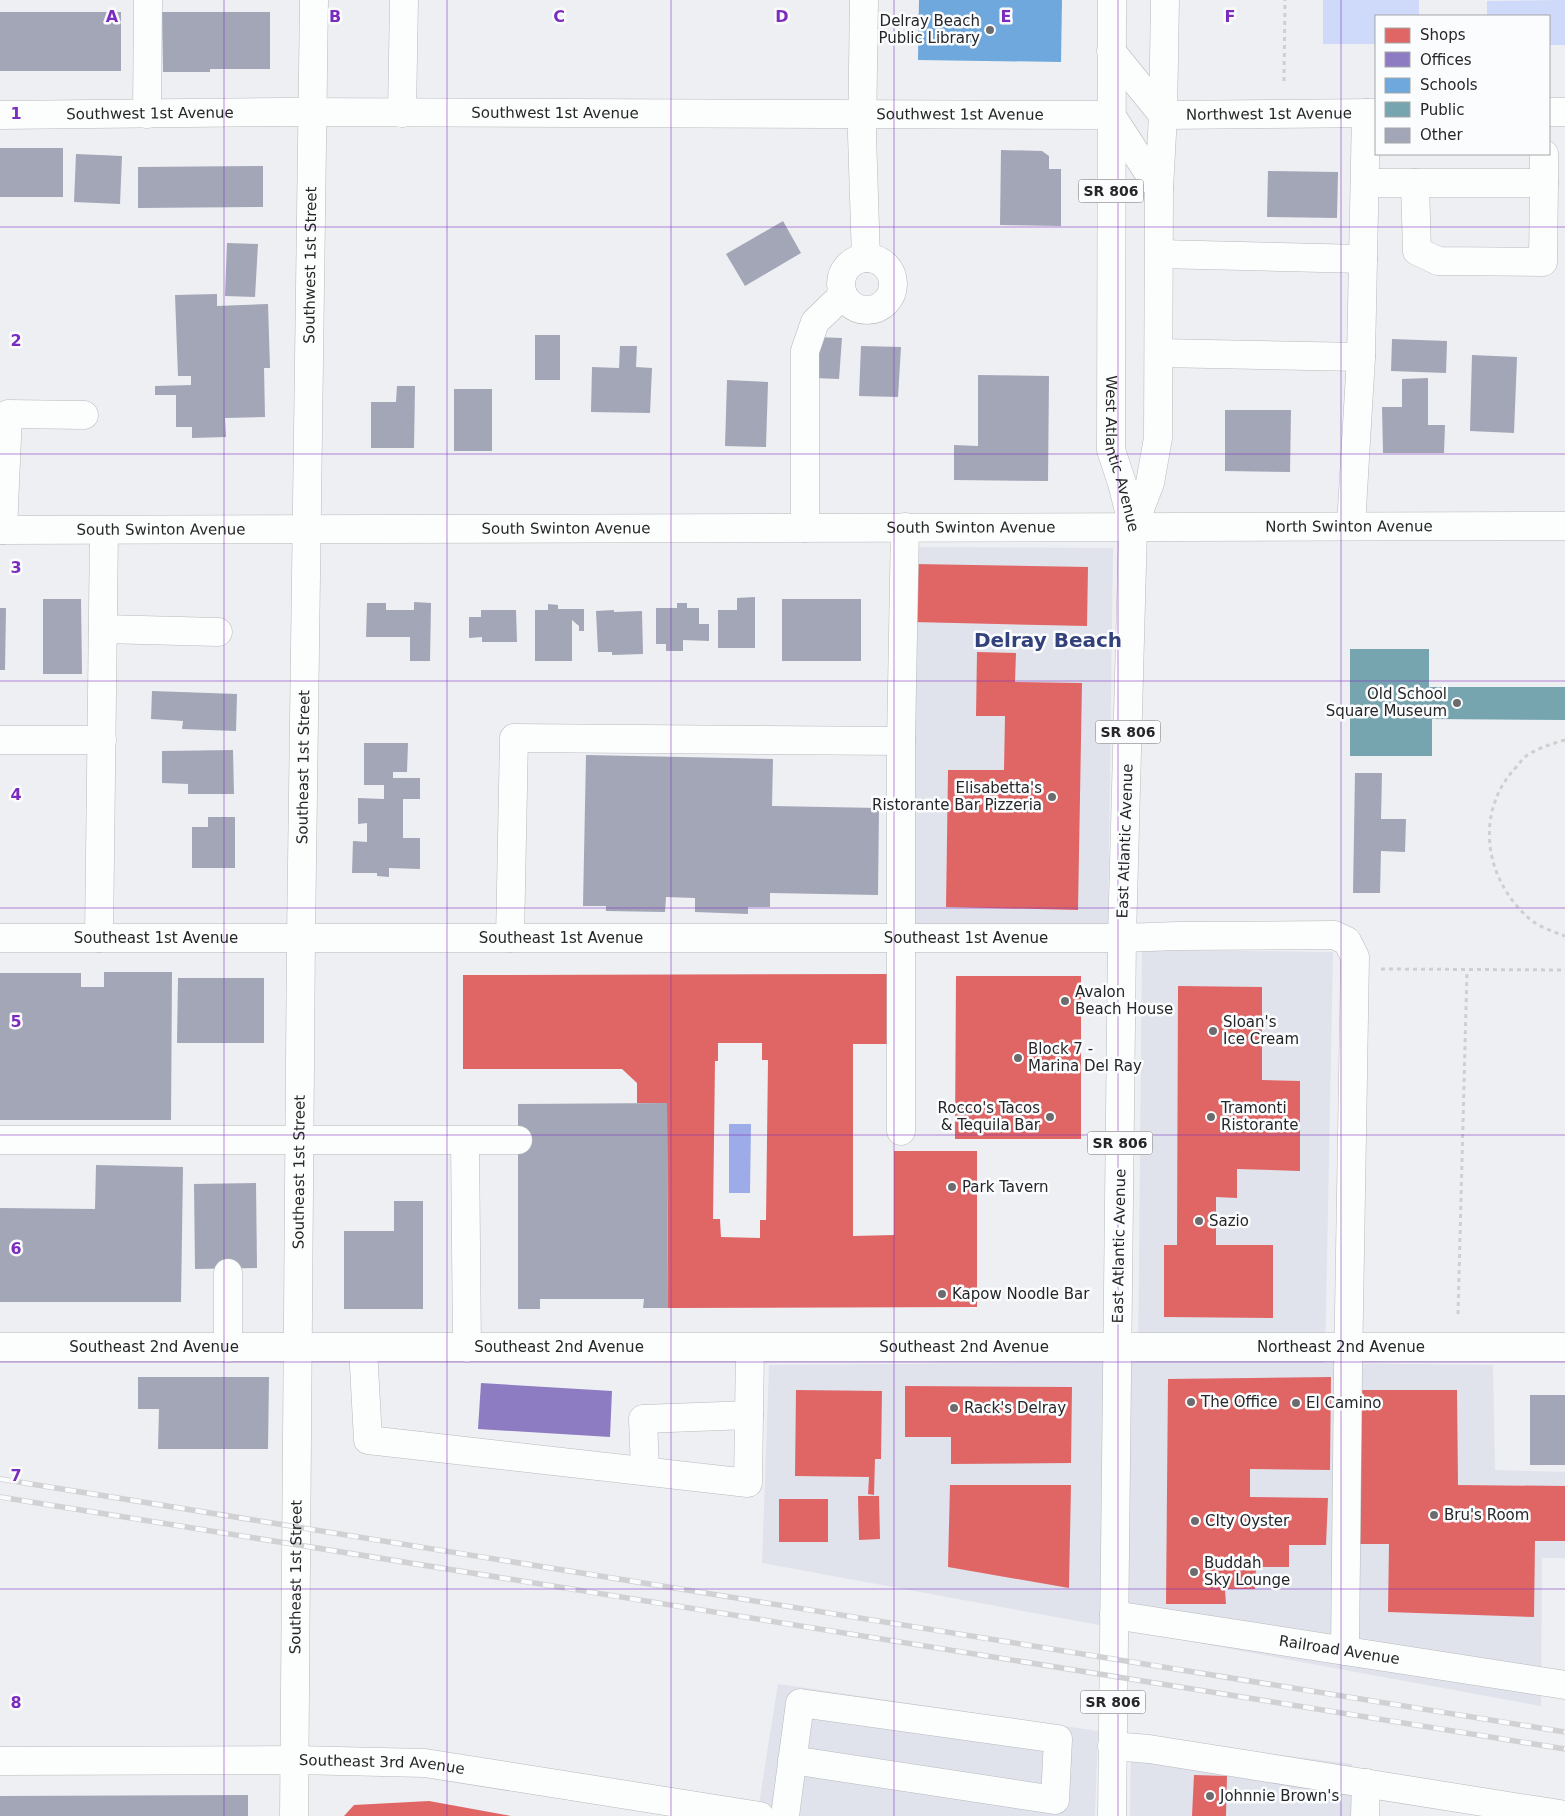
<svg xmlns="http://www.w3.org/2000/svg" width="1565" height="1816" viewBox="0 0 1565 1816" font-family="'DejaVu Sans',sans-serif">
<rect width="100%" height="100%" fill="#eeeff3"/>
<g fill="#e0e3ec">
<polygon points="894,547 1113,548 1108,924 892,924"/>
<polygon points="1142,950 1333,952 1325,1363 1493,1365 1495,1470 1565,1472 1565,1558 1542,1558 1541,1706 762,1563 769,1365 1138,1362"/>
<polygon points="778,1684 1098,1731 1095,1816 757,1816"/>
<polygon points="1131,1736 1352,1764 1351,1816 1130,1816"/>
</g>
<g fill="#cfd9f9">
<polygon points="1323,0 1419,0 1419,16 1376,16 1376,44 1323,44"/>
<polygon points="1565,0 1565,45 1549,45 1549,16 1487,16 1487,1"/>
</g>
<polygon fill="#9dace8" points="729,1124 751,1124 750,1193 729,1193"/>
<g fill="#e06666" fill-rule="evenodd">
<polygon points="914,564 1088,567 1087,626 912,622"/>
<polygon points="977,652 1016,653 1015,682 1082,683 1078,910 946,907 948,770 1004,770 1005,716 976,716"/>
<path d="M891,974L892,1044H853V1236L894,1235V1151H977V1307L668,1308L667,1103H637V1083L622,1069H463V975ZM718,1043H762V1060H768L766,1220H760V1238L721,1237L720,1219H713L715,1061H718Z"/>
<polygon points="956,976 1081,976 1081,1139 955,1139"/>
<polygon points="1178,986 1262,987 1262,1080 1300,1081 1300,1171 1237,1169 1237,1198 1216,1197 1216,1245 1273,1245 1273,1318 1164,1317 1164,1245 1177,1245"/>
<polygon points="1331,1377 1330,1470 1250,1469 1250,1497 1328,1498 1326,1545 1289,1545 1289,1567 1256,1567 1255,1589 1225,1589 1226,1604 1166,1604 1168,1379"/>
<polygon points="905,1386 1072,1387 1071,1463 951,1464 951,1437 905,1437"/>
<polygon points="796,1390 882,1391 881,1459 875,1459 874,1495 868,1494 869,1477 795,1476"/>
<polygon points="1358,1390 1457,1390 1458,1485 1565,1486 1565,1541 1535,1541 1534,1617 1388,1612 1389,1544 1357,1544"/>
<polygon points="950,1485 1071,1485 1069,1588 948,1567"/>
<polygon points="858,1496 879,1496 880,1539 859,1540"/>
<rect x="779" y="1499" width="49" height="43"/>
<polygon points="1194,1775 1227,1776 1226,1816 1192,1816"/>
<polygon points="429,1801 511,1816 344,1816 354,1805"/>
</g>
<polygon fill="#8e7cc3" points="481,1383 612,1391 610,1437 478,1429"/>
<polygon fill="#6fa8dc" points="919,0 1062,0 1061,62 918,60"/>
<polygon fill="#76a5af" points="1350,649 1429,649 1429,687 1565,687 1565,720 1432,719 1432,756 1350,756"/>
<g fill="#a2a6b6">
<rect x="0" y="12" width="121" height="59"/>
<polygon points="162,12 270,12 270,69 210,69 210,72 163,72"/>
<rect x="0" y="148" width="63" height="49"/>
<polygon points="1001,150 1042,151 1049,156 1049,169 1061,169 1061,226 1000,225"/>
<polygon points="76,154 122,156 120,204 74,202"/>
<polygon points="263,166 263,207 138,208 138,167"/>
<polygon points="1268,171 1338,172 1337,218 1267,217"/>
<polygon points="783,221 801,253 745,286 726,254"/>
<polygon points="227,243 258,244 255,297 225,296"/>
<polygon points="217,294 217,306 268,304 270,368 264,368 265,417 225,418 226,437 192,438 192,427 176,427 176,395 155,395 155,386 191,385 191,376 178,376 175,295"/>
<rect x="535" y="335" width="25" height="45"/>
<polygon points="815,337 842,338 839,379 814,378"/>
<polygon points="1392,339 1447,341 1446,373 1391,371"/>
<polygon points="620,346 637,346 636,367 652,368 650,413 591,412 592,367 619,368"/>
<polygon points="861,346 901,347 898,397 859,396"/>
<polygon points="1472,355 1517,357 1514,433 1470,431"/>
<polygon points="978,375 1049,376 1048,481 954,480 954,445 978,446"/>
<polygon points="1428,378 1428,425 1445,425 1444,453 1383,453 1382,407 1402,407 1402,379"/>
<polygon points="727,380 768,382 766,447 725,446"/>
<polygon points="397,386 415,386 414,448 371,448 371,402 396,402"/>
<rect x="454" y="389" width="38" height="62"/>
<polygon points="1225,410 1291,410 1290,472 1225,471"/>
<polygon points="755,597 755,648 718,648 718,610 737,610 737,598"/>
<polygon points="43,599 81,599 82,674 43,674"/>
<rect x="782" y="599" width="79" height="62"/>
<polygon points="414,602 431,603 430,661 410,661 410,637 366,637 367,603 386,603 386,610 414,610"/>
<polygon points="677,603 687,603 687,608 699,608 699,624 709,624 709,641 683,640 683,651 666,651 666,644 656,644 656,608 677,608"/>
<polygon points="548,604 558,605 558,609 584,609 584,631 579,631 579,626 572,620 572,661 535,661 535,610 548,610"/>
<polygon points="0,608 6,608 5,670 0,670"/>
<polygon points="481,610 516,610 517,642 482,642 482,637 469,638 469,617 481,617"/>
<polygon points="614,610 614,612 642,611 643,654 612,655 612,652 598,652 596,611"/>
<polygon points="152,691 237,694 236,731 182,729 183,721 151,719"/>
<polygon points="364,743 408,743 407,772 393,772 393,778 420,778 420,799 403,799 403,838 420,838 420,869 389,868 389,877 377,876 377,873 352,873 353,841 367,842 367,823 358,824 358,798 384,799 384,785 364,785"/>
<polygon points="233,750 234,794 188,794 188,784 162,783 162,751"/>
<polygon points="586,755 773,759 772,806 879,808 878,895 770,893 770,907 748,907 748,914 695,912 695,898 666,897 665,912 606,911 606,906 583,906"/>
<polygon points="1355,773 1382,773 1381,819 1406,819 1405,852 1381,851 1380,893 1353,893"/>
<polygon points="208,817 235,817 235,868 192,868 192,827 208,827"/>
<polygon points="104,972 172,972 171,1120 0,1120 0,973 81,973 81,987 104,987"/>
<polygon points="178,978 264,978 264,1043 177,1043"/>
<polygon points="667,1103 668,1308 643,1308 644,1299 540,1299 540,1309 518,1309 518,1104"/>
<polygon points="96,1165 183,1167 181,1302 0,1302 0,1208 95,1209"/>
<polygon points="256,1183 257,1268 195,1269 194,1184"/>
<polygon points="394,1201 423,1201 423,1309 344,1309 344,1231 394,1231"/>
<polygon points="138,1377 269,1377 268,1449 158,1449 159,1409 138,1409"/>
<rect x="1530" y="1395" width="35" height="70"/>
<polygon points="248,1795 248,1816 0,1816 0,1796"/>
</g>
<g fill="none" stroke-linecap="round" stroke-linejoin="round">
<g stroke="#b8b9bc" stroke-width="29">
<g id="minor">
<polyline points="864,0 862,135 866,258"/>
<polyline points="1549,112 1565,112"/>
<polyline points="402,113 404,0"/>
<polyline points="147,114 148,0"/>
<path id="s1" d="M0,115L285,112L1111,115"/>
<path id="s2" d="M1163,115L1376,113"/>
<polyline points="1365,183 1544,183 1544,154"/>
<polyline points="1415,183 1417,251 1438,261 1543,262 1544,183"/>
<polyline points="1159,254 1363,259"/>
<circle cx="867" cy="284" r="26"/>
<polyline points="1159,353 1361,357"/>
<polyline points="1351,526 1361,357 1366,113"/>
<polyline points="805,528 805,351 815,322 843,295"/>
<path id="s3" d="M0,530L1565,526"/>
<polyline points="3,530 8,414 84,415"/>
<polyline points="103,629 218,632"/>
<polyline points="0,740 102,740"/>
<path id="s4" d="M0,938H1122L1178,936L1334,935L1347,941L1355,957L1348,1371L1345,1651"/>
<polyline points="99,938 104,530"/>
<polyline points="510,938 514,738 901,741"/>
<polyline points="901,1131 901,741 905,527"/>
<polyline points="0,1140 518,1140"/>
<polyline points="465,1141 467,1348"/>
<polyline points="228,1273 228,1348"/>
<path id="s5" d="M0,1347H1565"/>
<polyline points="363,1348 368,1440 748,1483 750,1348"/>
<polyline points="645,1471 643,1419 749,1415"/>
<path id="s6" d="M1114,1615L1565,1685"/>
<polyline points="1112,1746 1149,1749 1565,1815"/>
<path id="s7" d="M0,1761L295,1760L425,1763L760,1816"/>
<path id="s8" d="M294,1816L301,937L314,0"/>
<polyline points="785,1816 800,1703 1058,1739 1055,1800 792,1760"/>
<polyline points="1365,1816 1366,1783"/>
</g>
</g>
<g stroke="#b8b9bc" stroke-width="29">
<g id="major">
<path id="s9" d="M1112,0L1111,450L1122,483L1133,527L1122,938L1112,1816"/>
<polyline points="1111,51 1163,115"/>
<polyline points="1111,115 1159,189"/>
<polyline points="1133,527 1150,483 1158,438 1159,189 1163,115 1165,0"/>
</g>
</g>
<g stroke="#cfcfd0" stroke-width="3" stroke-dasharray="4 4" stroke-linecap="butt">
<polyline points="1284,81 1285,0"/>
<path d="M1565,740C1551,744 1538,748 1526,756C1521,760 1516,768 1511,773C1474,819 1487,883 1531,920C1540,927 1554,932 1565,936"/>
<polyline points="1381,969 1565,970"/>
<polyline points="1458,1314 1467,970"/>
</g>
<use href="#minor" stroke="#fcfdfd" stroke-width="28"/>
<use href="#major" stroke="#fcfdfd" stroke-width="28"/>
<g stroke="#d1d1d3" stroke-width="5.5">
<g id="rail">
<polyline points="0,1479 1565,1732"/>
<polyline points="0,1497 1565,1749"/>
</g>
</g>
<use href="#rail" stroke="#fbfcfe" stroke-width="4" stroke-dasharray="11" stroke-linecap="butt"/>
</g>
<path fill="none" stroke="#7b2cbf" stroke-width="1" stroke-opacity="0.55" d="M224,0V1816M447,0V1816M671,0V1816M894,0V1816M1118,0V1816M1341,0V1816M0,227H1565M0,454H1565M0,681H1565M0,908H1565M0,1135H1565M0,1362H1565M0,1589H1565"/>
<g fill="#6c6c6f" stroke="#fbfcfe" stroke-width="2">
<circle cx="990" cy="30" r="5"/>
<circle cx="1457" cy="703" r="5"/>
<circle cx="1052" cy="797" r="5"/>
<circle cx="1065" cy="1001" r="5"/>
<circle cx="1213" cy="1031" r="5"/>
<circle cx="1018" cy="1058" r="5"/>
<circle cx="1050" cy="1117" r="5"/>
<circle cx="1211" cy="1117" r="5"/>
<circle cx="952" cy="1187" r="5"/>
<circle cx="1199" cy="1221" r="5"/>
<circle cx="942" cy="1294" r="5"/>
<circle cx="1191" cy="1402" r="5"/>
<circle cx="1296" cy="1403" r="5"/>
<circle cx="954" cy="1408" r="5"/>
<circle cx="1434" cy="1515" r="5"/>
<circle cx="1195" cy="1521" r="5"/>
<circle cx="1194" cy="1572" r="5"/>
<circle cx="1210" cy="1796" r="5"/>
</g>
<g text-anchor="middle" stroke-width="5" stroke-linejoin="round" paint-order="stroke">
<g fill="#fbfcfe" stroke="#666668" stroke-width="1">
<rect x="1078.5" y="179.5" width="65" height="23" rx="4"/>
<rect x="1095.5" y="720.5" width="65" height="23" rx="4"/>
<rect x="1087.5" y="1131.5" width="65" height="23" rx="4"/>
<rect x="1080.5" y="1690.5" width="65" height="23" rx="4"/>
</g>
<g font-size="14" font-weight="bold" fill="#262628">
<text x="1111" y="196">SR 806</text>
<text x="1128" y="737">SR 806</text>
<text x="1120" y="1148">SR 806</text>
<text x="1113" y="1707">SR 806</text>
</g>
<g font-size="15" fill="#262628" stroke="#fbfcfe" text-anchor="start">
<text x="980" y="26" text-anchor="end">Delray Beach<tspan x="980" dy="17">Public Library</tspan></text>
<text x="1447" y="699" text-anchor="end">Old School<tspan x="1447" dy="17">Square Museum</tspan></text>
<text x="1042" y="793" text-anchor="end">Elisabetta's<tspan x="1042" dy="17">Ristorante Bar Pizzeria</tspan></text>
<text x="1075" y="997">Avalon<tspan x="1075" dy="17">Beach House</tspan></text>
<text x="1223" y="1027">Sloan's<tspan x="1223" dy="17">Ice Cream</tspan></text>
<text x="1028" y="1054">Block 7 -<tspan x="1028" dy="17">Marina Del Ray</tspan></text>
<text x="1040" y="1113" text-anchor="end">Rocco's Tacos<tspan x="1040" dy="17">&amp; Tequila Bar</tspan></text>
<text x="1221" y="1113">Tramonti<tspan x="1221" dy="17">Ristorante</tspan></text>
<text x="962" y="1192">Park Tavern</text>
<text x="1209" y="1226">Sazio</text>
<text x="952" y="1299">Kapow Noodle Bar</text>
<text x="1201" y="1407">The Office</text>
<text x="1306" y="1408">El Camino</text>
<text x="964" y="1413">Rack's Delray</text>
<text x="1444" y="1520">Bru's Room</text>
<text x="1205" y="1526">CIty Oyster</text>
<text x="1204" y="1568">Buddah<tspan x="1204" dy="17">Sky Lounge</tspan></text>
<text x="1220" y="1801">Johnnie Brown's</text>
</g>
<g font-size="15" fill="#262628" stroke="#fbfcfe">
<text dy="5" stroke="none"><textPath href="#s1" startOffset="555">Southwest 1st Avenue</textPath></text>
<text dy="5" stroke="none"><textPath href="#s1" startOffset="150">Southwest 1st Avenue</textPath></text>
<text dy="5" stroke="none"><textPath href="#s1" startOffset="960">Southwest 1st Avenue</textPath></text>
<text dy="5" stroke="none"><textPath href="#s2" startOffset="106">Northwest 1st Avenue</textPath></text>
<text dy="5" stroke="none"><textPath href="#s8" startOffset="1551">Southwest 1st Street</textPath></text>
<text dy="5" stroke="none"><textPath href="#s9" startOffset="455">West Atlantic Avenue</textPath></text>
<text dy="5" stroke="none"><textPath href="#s3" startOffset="1349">North Swinton Avenue</textPath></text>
<text dy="5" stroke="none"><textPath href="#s3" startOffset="971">South Swinton Avenue</textPath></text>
<text dy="5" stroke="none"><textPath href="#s3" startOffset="566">South Swinton Avenue</textPath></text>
<text dy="5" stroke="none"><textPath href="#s3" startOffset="161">South Swinton Avenue</textPath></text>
<text dy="5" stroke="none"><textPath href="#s8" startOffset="1049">Southeast 1st Street</textPath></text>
<text transform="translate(1125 841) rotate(-88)" y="5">East Atlantic Avenue</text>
<text dy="5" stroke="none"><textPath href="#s4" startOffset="156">Southeast 1st Avenue</textPath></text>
<text dy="5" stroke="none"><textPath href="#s4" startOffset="561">Southeast 1st Avenue</textPath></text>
<text dy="5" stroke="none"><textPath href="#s4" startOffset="966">Southeast 1st Avenue</textPath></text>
<text dy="5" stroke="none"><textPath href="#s8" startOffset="644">Southeast 1st Street</textPath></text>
<text transform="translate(1119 1246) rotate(-89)" y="5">East Atlantic Avenue</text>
<text dy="5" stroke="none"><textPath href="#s5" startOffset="1341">Northeast 2nd Avenue</textPath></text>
<text dy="5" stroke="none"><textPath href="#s5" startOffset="154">Southeast 2nd Avenue</textPath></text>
<text dy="5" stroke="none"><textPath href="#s5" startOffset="559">Southeast 2nd Avenue</textPath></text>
<text dy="5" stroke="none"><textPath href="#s5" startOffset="964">Southeast 2nd Avenue</textPath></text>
<text dy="5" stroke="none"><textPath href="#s8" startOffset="239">Southeast 1st Street</textPath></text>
<text dy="5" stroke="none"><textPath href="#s6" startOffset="228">Railroad Avenue</textPath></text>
<text dy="5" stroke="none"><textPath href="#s7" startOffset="382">Southeast 3rd Avenue</textPath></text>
</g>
<g font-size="20" font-weight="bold" fill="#33417b" stroke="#fbfcfe">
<text x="1048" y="647">Delray Beach</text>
</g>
</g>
<g font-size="16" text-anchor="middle" font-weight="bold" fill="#7b2cbf" stroke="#fbfcfe" stroke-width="5" stroke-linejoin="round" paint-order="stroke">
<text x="112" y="22">A</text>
<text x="335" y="22">B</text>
<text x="559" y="22">C</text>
<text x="782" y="22">D</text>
<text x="1006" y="22">E</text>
<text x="1230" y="22">F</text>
<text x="16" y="119">1</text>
<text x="16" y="346">2</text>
<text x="16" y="573">3</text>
<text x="16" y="800">4</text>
<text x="16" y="1027">5</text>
<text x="16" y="1254">6</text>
<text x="16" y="1481">7</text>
<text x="16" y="1708">8</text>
</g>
<rect x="1375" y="15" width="175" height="140" fill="#fbfcfe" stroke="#a6a6a8"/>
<rect x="1385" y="28" width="25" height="15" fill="#e06666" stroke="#a6a6a8"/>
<text x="1420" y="40" font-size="15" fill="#262628">Shops</text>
<rect x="1385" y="52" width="25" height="15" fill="#8e7cc3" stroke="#a6a6a8"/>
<text x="1420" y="65" font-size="15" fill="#262628">Offices</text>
<rect x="1385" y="78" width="25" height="15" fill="#6fa8dc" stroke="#a6a6a8"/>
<text x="1420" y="90" font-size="15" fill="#262628">Schools</text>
<rect x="1385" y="102" width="25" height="15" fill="#76a5af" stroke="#a6a6a8"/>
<text x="1420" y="115" font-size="15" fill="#262628">Public</text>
<rect x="1385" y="128" width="25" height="15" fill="#a2a6b6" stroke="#a6a6a8"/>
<text x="1420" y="140" font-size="15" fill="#262628">Other</text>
</svg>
